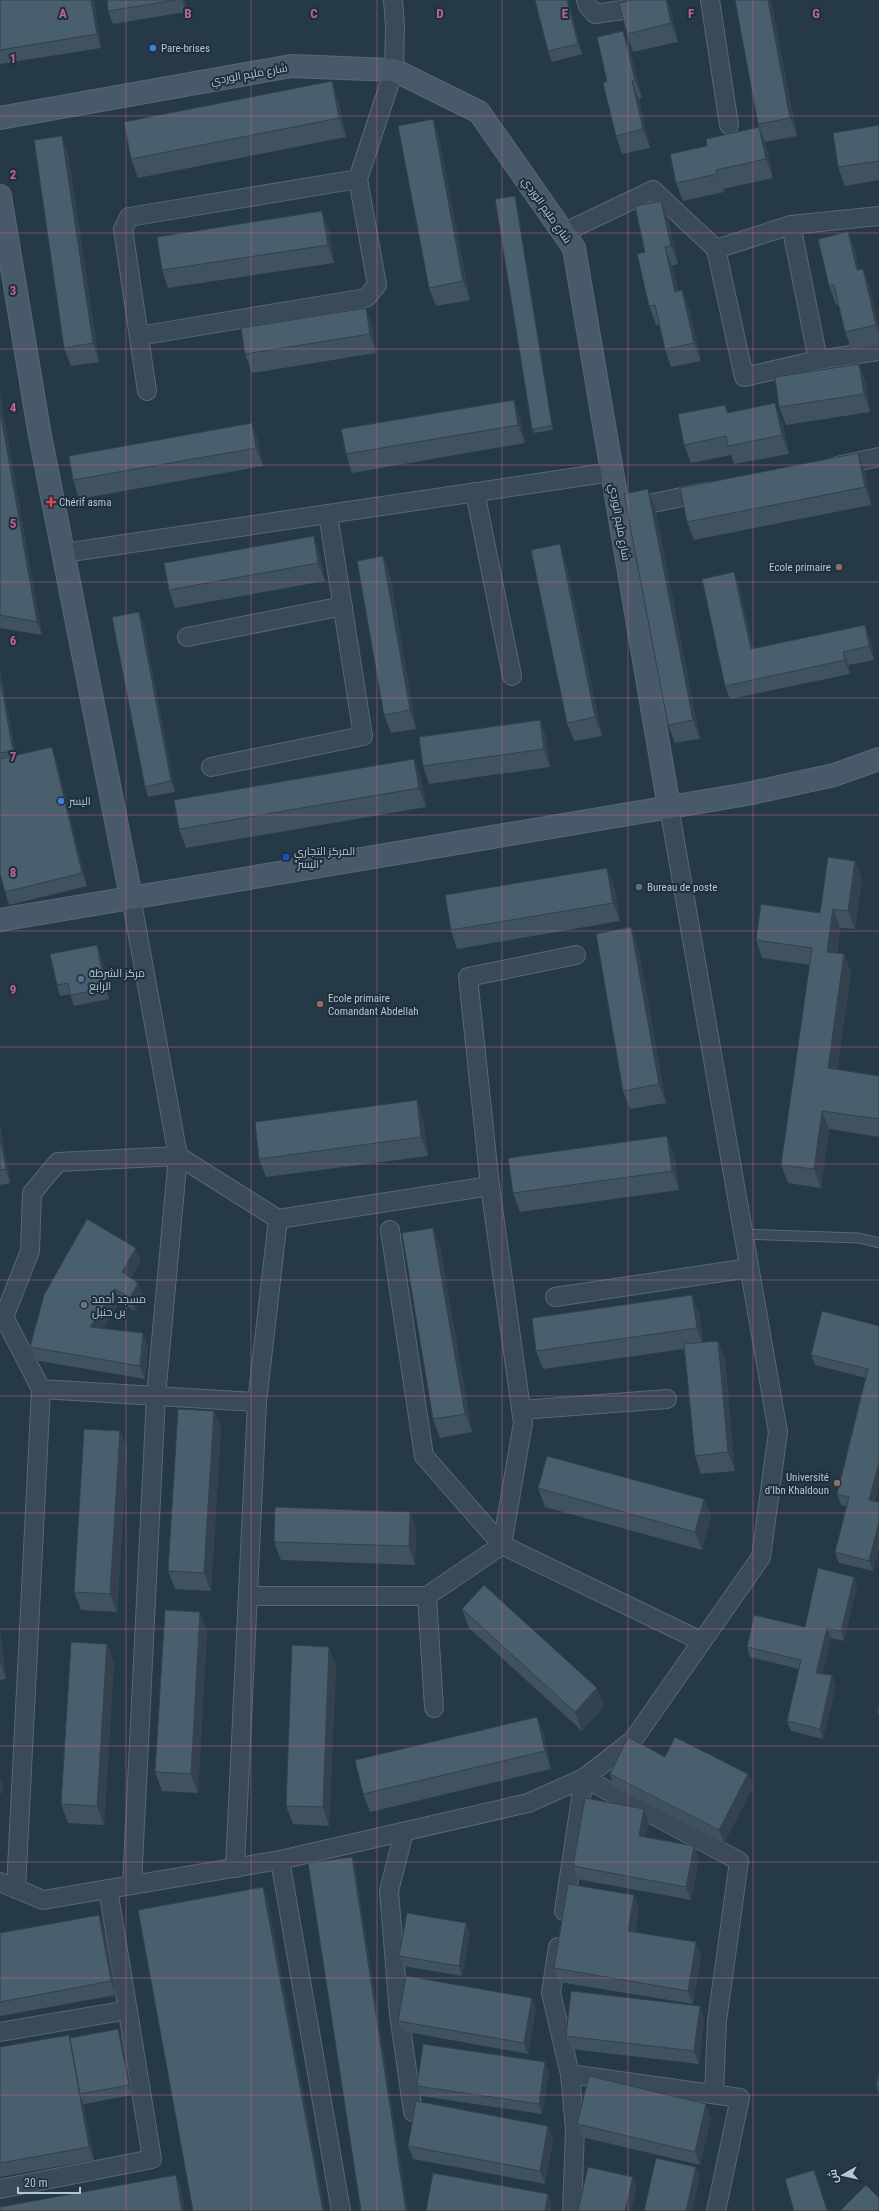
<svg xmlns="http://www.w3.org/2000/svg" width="879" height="2211" viewBox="0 0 879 2211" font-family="'Roboto Condensed',Cairo,sans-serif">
<rect width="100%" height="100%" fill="#253947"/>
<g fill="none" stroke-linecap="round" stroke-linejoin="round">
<g stroke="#596773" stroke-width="11">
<polyline id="lane" points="743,1234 859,1238 879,1243"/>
</g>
<g stroke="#596773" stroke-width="20">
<g id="street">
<polyline points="586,0 588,6 595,14 622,10 654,0"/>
<polyline points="710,0 729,125"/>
<polyline points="791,225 818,360"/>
<polyline points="563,233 653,190 716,249 791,225 879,216"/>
<polyline points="716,249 744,377 818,360 879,351"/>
<polyline points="139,336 366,298 377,285 358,179 394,70 395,26 393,0"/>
<polyline points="147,391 123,229 129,217 358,179"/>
<polyline points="837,466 879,457"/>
<polyline points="475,492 512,676"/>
<polyline points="629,508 706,492"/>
<polyline points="64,553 612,472"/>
<polyline points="187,637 343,606"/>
<polyline points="211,767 363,736 328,514"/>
<polyline points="131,897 178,1156 156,1396 132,1885"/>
<polyline points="390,1230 424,1456 502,1545 701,1641"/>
<polyline points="555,1297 749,1268"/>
<polyline points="257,1402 41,1389 4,1317 30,1251 32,1193 58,1162 178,1156 278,1219 490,1186"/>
<polyline points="521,1410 667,1399"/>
<polyline points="249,1596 427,1596 502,1545 523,1423 490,1186 468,977 576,955"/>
<polyline points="427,1596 434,1708"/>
<polyline points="404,1832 389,1891 399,2014 413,2112"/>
<polyline points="280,1860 341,2211"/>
<polyline points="235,1868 257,1402 278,1219"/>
<polyline points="0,1882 43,1900 280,1860 528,1803 584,1778 633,1740 761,1557 778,1432 669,807"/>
<polyline points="16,1889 41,1389"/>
<polyline points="564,1911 584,1778 739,1861 717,2021 714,2094"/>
<polyline points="558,1947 551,1993 570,2074 575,2129 572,2211"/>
<polyline points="0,2032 128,2010"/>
<polyline points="570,2074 740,2098 716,2211"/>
<polyline points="0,2189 152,2159 108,1889"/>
</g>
</g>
<g stroke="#596773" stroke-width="24">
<g id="secondary">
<polyline points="0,118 291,66 394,70 479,112 574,248 669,807"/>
<polyline points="0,196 39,430 131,897"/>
<polyline points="0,920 747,794 834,775 879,759"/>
</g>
</g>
<use href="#lane" stroke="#3a4a56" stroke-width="9"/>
<use href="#street" stroke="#3a4a56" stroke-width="18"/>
<use href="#secondary" stroke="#485a69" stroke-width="22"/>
</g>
<g fill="#3f525e">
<polygon points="0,0 94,0 101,48 0,64"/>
<polygon points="107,0 185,0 186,12 113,24 108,11"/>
<polygon points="535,0 568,0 582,54 552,62 548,51"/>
<polygon points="632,0 667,0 671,11 678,42 633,52 627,34"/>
<polygon points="771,0 797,136 765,142 758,124"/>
<polygon points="623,31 630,50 642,98 639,99 650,148 622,154 616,136 607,81"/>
<polygon points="332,81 338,100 346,137 138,178 131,159"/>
<polygon points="433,119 439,138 470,300 436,306 429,288"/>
<polygon points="879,125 879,180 845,186 838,167"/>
<polygon points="766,146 773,178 723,189 724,192 683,201 676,183"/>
<polygon points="68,154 99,362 71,366 64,348"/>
<polygon points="516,199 553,430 534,433 532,429"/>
<polygon points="668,219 678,264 672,266 678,291 682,290 689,309 701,361 671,367 665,349 659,324 656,325 649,306 645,252"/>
<polygon points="329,230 334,263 168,288 162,270"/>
<polygon points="848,232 855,250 859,270 863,269 870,288 879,329 879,344 852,350 845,332 839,304 836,305 829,286"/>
<polygon points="366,308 372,326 376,353 252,373 245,354"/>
<polygon points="859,364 866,383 870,412 786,425 779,407"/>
<polygon points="0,395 42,635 0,628"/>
<polygon points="725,405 728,413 782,421 789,454 734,464 731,455 691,463 684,445"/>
<polygon points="520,418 525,443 352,473 346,454"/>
<polygon points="252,423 258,442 263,466 79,499 73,480"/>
<polygon points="865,471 871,505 694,540 687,522"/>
<polygon points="655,508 700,739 675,743 668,725"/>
<polygon points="320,555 325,581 175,608 169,590"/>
<polygon points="383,556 390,575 416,729 391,733 384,715"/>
<polygon points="566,563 602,736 574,741 567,723"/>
<polygon points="734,572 739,586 753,649 865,625 870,638 874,660 848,665 850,674 730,699 725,686"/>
<polygon points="143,622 175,792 148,797 145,787"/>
<polygon points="0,671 1,675 16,755 56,760 87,886 9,905 5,892 0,873"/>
<polygon points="540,720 546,738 550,767 429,784 423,766"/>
<polygon points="414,759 421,777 426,807 186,848 179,829"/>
<polygon points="855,861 862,879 855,929 840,928 837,953 844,954 851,973 837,1069 879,1076 879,1137 829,1129 821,1188 788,1183 781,1165 810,965 762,958 756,940 820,913"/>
<polygon points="607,868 614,886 620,921 457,949 451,930"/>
<polygon points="97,945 101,956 109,999 74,1006 70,994 60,996 57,985"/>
<polygon points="638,946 666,1103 630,1109 623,1091"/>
<polygon points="417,1100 423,1119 428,1156 266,1177 259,1159"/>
<polygon points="0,1124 10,1183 0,1185"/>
<polygon points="667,1136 674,1155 679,1190 520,1212 513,1193"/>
<polygon points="440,1246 472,1432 440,1438 433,1419"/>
<polygon points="141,1261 131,1278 138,1283 143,1296 135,1311 120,1302 103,1328 148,1346 145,1379 34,1360 30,1347"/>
<polygon points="692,1295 699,1313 703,1342 718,1341 725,1359 735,1471 701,1474 695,1456 684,1349 543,1369 536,1351"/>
<polygon points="879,1326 879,1486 875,1502 879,1502 879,1547 873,1571 839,1563 835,1552 847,1506 841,1505 837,1494 866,1378 815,1365 811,1355"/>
<polygon points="214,1411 221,1429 211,1591 175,1589 168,1571"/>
<polygon points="120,1431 127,1450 117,1612 81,1610 74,1592"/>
<polygon points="538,1488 704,1499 711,1517 702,1550 545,1507"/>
<polygon points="410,1512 416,1530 415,1565 281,1560 274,1542"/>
<polygon points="854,1577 857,1587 844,1641 831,1638 822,1674 836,1685 823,1739 791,1731 787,1721 799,1669 750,1657 747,1647 805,1627"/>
<polygon points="462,1609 597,1688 604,1706 582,1731 469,1628"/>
<polygon points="0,1628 6,1679 0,1680"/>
<polygon points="207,1631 198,1793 162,1791 155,1772"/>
<polygon points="107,1644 114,1663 104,1825 68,1823 61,1804"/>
<polygon points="336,1665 329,1826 293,1824 286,1806"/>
<polygon points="537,1717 544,1735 551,1769 370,1812 363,1794"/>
<polygon points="610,1774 748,1774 753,1787 724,1843 614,1787"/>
<polygon points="644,1809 649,1822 646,1837 694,1846 699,1859 691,1900 577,1879 573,1866"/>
<polygon points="639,1908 635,1932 696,1942 701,1956 693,2004 559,1982 554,1968"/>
<polygon points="466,1923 470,1933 462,1976 403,1966 399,1956"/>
<polygon points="104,1928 116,1995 0,2016 0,1933"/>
<polygon points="700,2006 704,2019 699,2064 571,2049 566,2036"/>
<polygon points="536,2008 528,2054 402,2031 398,2021"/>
<polygon points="118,2029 122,2039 132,2095 84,2104 83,2103 94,2160 0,2177 0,2047 69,2035 70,2038"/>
<polygon points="549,2072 542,2114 420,2096 417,2086"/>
<polygon points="879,2073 879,2094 876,2086"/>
<polygon points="711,2117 700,2165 582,2137 577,2124"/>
<polygon points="553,2139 545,2184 413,2159 408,2146"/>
</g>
<g fill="#33424c">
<polygon points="91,0 94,0 101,48 97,34"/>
<polygon points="182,0 185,0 186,12"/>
<polygon points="567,0 568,0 582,54 578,44"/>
<polygon points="666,0 667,0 671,11 678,42 671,23"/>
<polygon points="768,0 771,0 797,136 790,118"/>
<polygon points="623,31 630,50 642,98 635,80"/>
<polygon points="332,81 338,100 346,137 339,118"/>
<polygon points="632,81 639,99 650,148 643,129"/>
<polygon points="433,119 439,138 470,300 463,281"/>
<polygon points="759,127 766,146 773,178 766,159"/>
<polygon points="62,136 68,154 99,362 93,343"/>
<polygon points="716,170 723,189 724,192 717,174"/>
<polygon points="515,196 516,199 553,430 552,426"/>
<polygon points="661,201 668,219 678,264 671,246"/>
<polygon points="322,211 329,230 334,263 328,245"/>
<polygon points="848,232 855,250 864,289 857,270"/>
<polygon points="665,247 672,266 682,310 675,292"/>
<polygon points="863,269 870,288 879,329 879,334 876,325"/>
<polygon points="682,290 689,309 701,361 694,343"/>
<polygon points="366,308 372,326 376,353 370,334"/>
<polygon points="859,364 866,383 870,412 864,394"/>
<polygon points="0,395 42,635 37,622 0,410"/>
<polygon points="514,400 520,418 525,443 518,425"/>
<polygon points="775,403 782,421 789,454 782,435"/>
<polygon points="252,423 258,442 263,466 256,448"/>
<polygon points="858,453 865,471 871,505 865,487"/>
<polygon points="648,489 655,508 700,739 693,720"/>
<polygon points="314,536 320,555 325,581 318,563"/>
<polygon points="560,544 566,563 602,736 595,717"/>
<polygon points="383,556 390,575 416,729 410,710"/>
<polygon points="734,572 739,586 756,663 751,649"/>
<polygon points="139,612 143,622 175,792 171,781"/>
<polygon points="865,625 870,638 874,660 869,646"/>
<polygon points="843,652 848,665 850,674 845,660"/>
<polygon points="0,671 1,675 17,761 13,751 0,678"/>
<polygon points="540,720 546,738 550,767 544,749"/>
<polygon points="52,747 56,760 87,886 82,873"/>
<polygon points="414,759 421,777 426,807 419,788"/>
<polygon points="855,861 862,879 855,929 848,911"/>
<polygon points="607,868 614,886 620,921 613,903"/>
<polygon points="833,909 840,928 834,970 827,952"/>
<polygon points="631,927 638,946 666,1103 659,1084"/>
<polygon points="97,945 101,956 109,999 105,989"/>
<polygon points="844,954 851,973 835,1087 828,1068"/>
<polygon points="417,1100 423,1119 428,1156 421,1137"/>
<polygon points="822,1111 829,1129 821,1188 814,1169"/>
<polygon points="0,1124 10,1183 6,1169 0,1138"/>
<polygon points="667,1136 674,1155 679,1190 672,1171"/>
<polygon points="433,1228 440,1246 472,1432 465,1414"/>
<polygon points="136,1248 141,1261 127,1286 122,1272"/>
<polygon points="138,1283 143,1296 135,1311 130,1298"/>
<polygon points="115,1289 120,1302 95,1340 90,1327"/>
<polygon points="692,1295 699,1313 703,1346 697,1328"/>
<polygon points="143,1333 148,1346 145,1379 140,1366"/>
<polygon points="718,1341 725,1359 735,1471 728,1452"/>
<polygon points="214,1411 221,1429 211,1591 204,1573"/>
<polygon points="120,1431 127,1450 117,1612 110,1594"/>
<polygon points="879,1462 879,1486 873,1510 869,1500"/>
<polygon points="704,1499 711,1517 702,1550 695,1532"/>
<polygon points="410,1512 416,1530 415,1565 409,1546"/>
<polygon points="879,1522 879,1547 873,1571 869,1561"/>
<polygon points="854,1577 857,1587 844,1641 841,1631"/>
<polygon points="200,1612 207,1631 198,1793 191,1774"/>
<polygon points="0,1628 6,1679 0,1662"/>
<polygon points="827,1628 831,1638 820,1683 816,1673"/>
<polygon points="107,1644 114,1663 104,1825 97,1806"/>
<polygon points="329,1647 336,1665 329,1826 323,1807"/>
<polygon points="832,1675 836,1685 823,1739 820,1729"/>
<polygon points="597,1688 604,1706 582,1731 575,1712"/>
<polygon points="537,1717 544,1735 551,1769 545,1751"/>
<polygon points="748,1774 753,1787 724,1843 719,1830"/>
<polygon points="0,1777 4,1788 0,1796"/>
<polygon points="644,1809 649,1822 644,1849 639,1836"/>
<polygon points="694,1846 699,1859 691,1900 686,1887"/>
<polygon points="352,1857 355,1864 408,2211 406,2211"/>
<polygon points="263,1887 268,1900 325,2211 323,2211"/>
<polygon points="634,1895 639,1908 633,1944 628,1931"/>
<polygon points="99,1915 104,1928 116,1995 111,1981"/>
<polygon points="466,1923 470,1933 462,1976 459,1966"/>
<polygon points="696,1942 701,1956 693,2004 688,1991"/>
<polygon points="532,1998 536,2008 528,2054 524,2043"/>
<polygon points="700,2006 704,2019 699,2064 694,2051"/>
<polygon points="118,2029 122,2039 132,2095 129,2085"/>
<polygon points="69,2035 73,2048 80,2094 83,2103 94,2160 89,2147"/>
<polygon points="545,2062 549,2072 542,2114 539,2104"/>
<polygon points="706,2104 711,2117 700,2165 695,2152"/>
<polygon points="548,2126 553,2139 545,2184 540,2171"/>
<polygon points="696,2167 700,2178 692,2211 686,2211"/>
<polygon points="814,2170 818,2180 827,2211"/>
<polygon points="176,2175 181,2188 185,2211 182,2211"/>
<polygon points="633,2177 637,2188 631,2211 625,2211"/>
<polygon points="548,2194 552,2204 551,2211 545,2211"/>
</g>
<g fill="#495f6d" stroke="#33424c">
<polygon points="0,0 91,0 97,34 0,50"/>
<polygon points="107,0 176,0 108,11"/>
<polygon points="535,0 567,0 578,44 548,51"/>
<polygon points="632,0 666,0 671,23 627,34 619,3"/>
<polygon points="735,0 768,0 790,118 758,124"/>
<polygon points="623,31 635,80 632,81 643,129 616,136 603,83 607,81 597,37"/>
<polygon points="332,81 339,118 131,159 124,122"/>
<polygon points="433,119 463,281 429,288 398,126"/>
<polygon points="879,125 879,161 838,167 833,133"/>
<polygon points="759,127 766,159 716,170 717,174 676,183 670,154 707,146 706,139"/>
<polygon points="62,136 93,343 64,348 34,140"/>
<polygon points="515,196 552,426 532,429 495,199"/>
<polygon points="661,201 671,246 665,247 675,292 682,290 694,343 665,349 655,305 649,306 637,254 645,252 635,206"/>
<polygon points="322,211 328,245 162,270 157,237"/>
<polygon points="848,232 857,270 863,269 876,325 845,332 834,285 829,286 818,239"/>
<polygon points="366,308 370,334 245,354 241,328"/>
<polygon points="859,364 864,394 779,407 775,377"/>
<polygon points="514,400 518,425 346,454 341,429"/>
<polygon points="775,403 782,435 728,446 726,436 684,445 678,414 725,405 727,413"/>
<polygon points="0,410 37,622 0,615"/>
<polygon points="252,423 256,448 73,480 69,456"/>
<polygon points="858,453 865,487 687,522 680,488"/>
<polygon points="648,489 693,720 668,725 624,494"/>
<polygon points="314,536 318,563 169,590 164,563"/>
<polygon points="560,544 595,717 567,723 531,550"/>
<polygon points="383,556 410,710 384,715 357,561"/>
<polygon points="734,572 751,649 865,625 869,646 843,652 845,660 725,686 702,579"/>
<polygon points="139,612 171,781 145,787 112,617"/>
<polygon points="0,678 13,751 0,753"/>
<polygon points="540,720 544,749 423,766 419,737"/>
<polygon points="52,747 82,873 5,892 0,873 0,759"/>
<polygon points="414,759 419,788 179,829 174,800"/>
<polygon points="828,857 855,861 848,911 833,909 827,952 844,954 828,1068 879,1076 879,1119 822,1111 814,1169 781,1165 812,948 756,940 761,904 820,913"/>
<polygon points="607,868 613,903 451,930 445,895"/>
<polygon points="631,927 659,1084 623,1091 596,934"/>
<polygon points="97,945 105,989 70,995 68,983 57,985 50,954"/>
<polygon points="417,1100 421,1137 259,1159 255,1122"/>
<polygon points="667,1136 672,1171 513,1193 508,1158"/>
<polygon points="0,1138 6,1169 0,1170"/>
<polygon points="87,1219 136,1248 122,1272 138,1283 130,1298 115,1289 90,1327 143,1333 140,1366 30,1347 44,1295"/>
<polygon points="433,1228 465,1414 433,1419 402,1233"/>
<polygon points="692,1295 697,1328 536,1351 532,1318"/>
<polygon points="822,1311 879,1326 879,1462 869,1500 879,1502 879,1522 869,1561 835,1552 849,1497 837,1494 868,1369 811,1355"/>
<polygon points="718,1341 728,1452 695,1456 684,1344"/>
<polygon points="178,1409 214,1411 204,1573 168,1571"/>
<polygon points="84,1429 120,1431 110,1594 74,1592"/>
<polygon points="547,1456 704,1499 695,1532 538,1488"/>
<polygon points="275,1507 410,1512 409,1546 274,1542"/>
<polygon points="818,1568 854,1577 841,1631 827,1628 816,1673 832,1675 820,1729 787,1721 801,1660 747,1647 754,1615 805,1627"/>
<polygon points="484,1585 597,1688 575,1712 462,1609"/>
<polygon points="165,1610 200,1612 191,1774 155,1772"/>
<polygon points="71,1642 107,1644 97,1806 61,1804"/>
<polygon points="292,1645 329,1647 323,1807 286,1806"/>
<polygon points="879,1705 879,1714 877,1713"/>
<polygon points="537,1717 545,1751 363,1794 355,1760"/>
<polygon points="628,1737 665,1757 675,1737 748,1774 719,1830 610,1774"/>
<polygon points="585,1798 644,1809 639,1836 694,1846 686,1887 573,1866"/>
<polygon points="352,1857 406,2211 361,2211 308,1863"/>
<polygon points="568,1884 634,1895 628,1931 696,1942 688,1991 554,1968"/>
<polygon points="263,1887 323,2211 193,2211 138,1910"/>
<polygon points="407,1913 466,1923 459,1966 399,1956"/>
<polygon points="99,1915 111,1981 0,2002 0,1933"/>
<polygon points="406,1976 532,1998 524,2043 398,2021"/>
<polygon points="571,1991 700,2006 694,2051 566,2036"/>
<polygon points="118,2029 129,2085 80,2094 70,2038"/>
<polygon points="69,2035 89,2147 0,2163 0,2047"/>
<polygon points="423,2044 545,2062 539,2104 417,2086"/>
<polygon points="879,2073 879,2087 876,2086"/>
<polygon points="589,2076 706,2104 695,2152 577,2124"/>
<polygon points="416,2101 548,2126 540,2171 408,2146"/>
<polygon points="656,2158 696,2167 686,2211 644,2211"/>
<polygon points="588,2167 633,2177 625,2211 578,2211"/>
<polygon points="814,2170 827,2210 830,2211 794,2211 785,2179"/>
<polygon points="433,2173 548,2194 545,2211 426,2211"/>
<polygon points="176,2175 182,2211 0,2211 0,2207"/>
<polygon points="866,2185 879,2198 879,2209 877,2211 840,2211"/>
</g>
<path fill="none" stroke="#be658f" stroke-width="1" stroke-opacity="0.55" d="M126,0V2211M251,0V2211M377,0V2211M502,0V2211M628,0V2211M753,0V2211M0,116H879M0,233H879M0,349H879M0,465H879M0,582H879M0,698H879M0,815H879M0,931H879M0,1047H879M0,1164H879M0,1280H879M0,1396H879M0,1513H879M0,1629H879M0,1746H879M0,1862H879M0,1978H879M0,2095H879"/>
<g fill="#3f7fe0" stroke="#1e2f3c" stroke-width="1.5">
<circle cx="153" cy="48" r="4"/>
<circle cx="61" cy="801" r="4"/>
</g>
<path fill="#e0444e" stroke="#1e2f3c" stroke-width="1.5" d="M49 496h4v4h4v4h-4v4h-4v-4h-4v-4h4z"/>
<g fill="#8d6e63" stroke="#1e2f3c" stroke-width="1.5">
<circle cx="839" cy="567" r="4"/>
<circle cx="320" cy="1004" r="4"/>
<circle cx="837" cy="1483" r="4"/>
</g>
<rect fill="#1a4fb4" stroke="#1e2f3c" stroke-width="1.5" x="282" y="853" width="8" height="8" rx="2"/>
<g fill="#5c6f8a" stroke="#1e2f3c" stroke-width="1.5">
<circle cx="639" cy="887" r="4"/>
<circle cx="81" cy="979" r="4"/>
</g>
<circle fill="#6b7280" stroke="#1e2f3c" stroke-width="1.5" cx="84" cy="1305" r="4"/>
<g text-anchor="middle" stroke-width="4" stroke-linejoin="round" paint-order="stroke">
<g font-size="11" fill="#b8c4cf" stroke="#1e2f3c" text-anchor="start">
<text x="161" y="52">Pare-brises</text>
<text x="59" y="506">Chérif asma</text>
<text x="831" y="571" text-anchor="end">Ecole primaire</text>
<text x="69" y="805">اليسر</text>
<text x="294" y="855">المركز التجاري<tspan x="294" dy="13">"اليسر"</tspan></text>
<text x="647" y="891">Bureau de poste</text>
<text x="89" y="977">مركز الشرطة<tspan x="89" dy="13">الرابع</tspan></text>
<text x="328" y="1002">Ecole primaire<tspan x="328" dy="13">Comandant Abdellah</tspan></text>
<text x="92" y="1303">مسجد أحمد<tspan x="92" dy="13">بن حنبل</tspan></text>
<text x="829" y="1481" text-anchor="end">Université<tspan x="829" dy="13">d'Ibn Khaldoun</tspan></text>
</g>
<g font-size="11" fill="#b8c4cf" stroke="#1e2f3c">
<text transform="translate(249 74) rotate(-10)" y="4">شارع مليم الوردي</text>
<text transform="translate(547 210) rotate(55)" y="4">شارع مليم الوردي</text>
<text transform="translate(620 522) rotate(80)" y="4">شارع مليم الوردي</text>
</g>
</g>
<g font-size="13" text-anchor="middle" font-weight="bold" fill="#be658f" stroke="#1e2f3c" stroke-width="4" stroke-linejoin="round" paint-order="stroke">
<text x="63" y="18">A</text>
<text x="188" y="18">B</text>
<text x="314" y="18">C</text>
<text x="440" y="18">D</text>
<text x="565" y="18">E</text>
<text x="691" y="18">F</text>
<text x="816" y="18">G</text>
<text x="13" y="63">1</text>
<text x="13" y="179">2</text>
<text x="13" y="295">3</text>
<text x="13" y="412">4</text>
<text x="13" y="528">5</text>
<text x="13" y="645">6</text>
<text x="13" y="761">7</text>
<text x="13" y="877">8</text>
<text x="13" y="994">9</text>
</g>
<g transform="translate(843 2175) rotate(262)" stroke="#1e2f3c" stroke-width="3" paint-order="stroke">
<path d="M0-3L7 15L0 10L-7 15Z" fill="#b8c4cf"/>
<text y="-6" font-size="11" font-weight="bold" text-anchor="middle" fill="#b8c4cf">ش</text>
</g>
<path d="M18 2187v6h62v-6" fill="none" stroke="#b8c4cf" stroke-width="2"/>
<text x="24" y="2187" font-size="12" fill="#b8c4cf" stroke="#1e2f3c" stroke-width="3" paint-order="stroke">20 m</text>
</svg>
